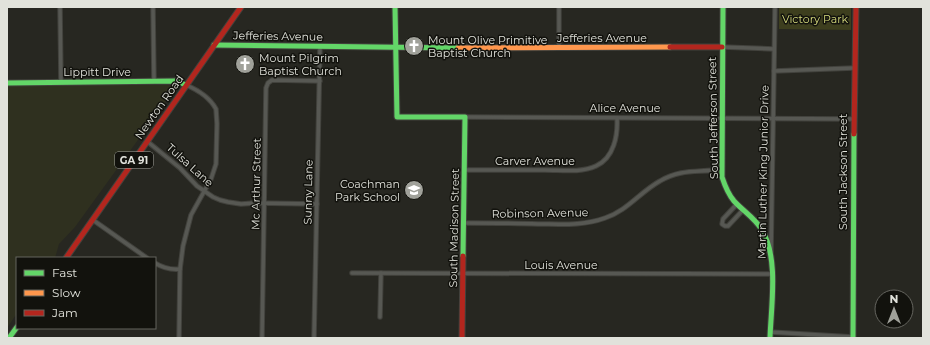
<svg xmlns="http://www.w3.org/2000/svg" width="930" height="345" viewBox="0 0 930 345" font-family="Montserrat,sans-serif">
<rect width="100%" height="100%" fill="#272721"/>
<polygon fill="#2f301f" points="7,85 170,85 174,90 75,227 59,244 55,258 17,258 17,313 7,328"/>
<polygon fill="#3d3e1e" points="779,7 851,7 851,30 779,29"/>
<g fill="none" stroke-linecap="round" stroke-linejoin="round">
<g stroke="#42423d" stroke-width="5.5">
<g id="street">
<polyline points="60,7 61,82"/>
<polyline points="153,7 154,81"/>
<polyline points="722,47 774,49"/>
<polyline points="559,48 559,7"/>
<polyline points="774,71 854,68"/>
<polyline points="465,117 854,119"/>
<polyline points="148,142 180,168 197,186 213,197 220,200 228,202 241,204 255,203 317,204"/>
<path d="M465,170C492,170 518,170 545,170C561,170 581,173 596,166C614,158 618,135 617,118"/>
<polyline points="737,204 723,219 722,224 725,226 728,226 743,210"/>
<polyline points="93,220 147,258"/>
<path d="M464,223C489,223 513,223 538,224C560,224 583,226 605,218C627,211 640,192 660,181C682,168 699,173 722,169"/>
<polyline points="771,252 775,7"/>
<path d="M155,263C163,268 171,270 180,269"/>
<polyline points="352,273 771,274"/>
<polyline points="380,317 381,273"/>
<polyline points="770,332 853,337"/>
<path d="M179,338L180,269L183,246L191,215L211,179L216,164L217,124L216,109C210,98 198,90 186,85"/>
<polyline points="262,338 266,88 268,83 272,80 320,81"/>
<polyline points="314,338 320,47"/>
</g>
</g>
<g stroke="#42423d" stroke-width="7">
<g id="fast">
<polyline points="395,7 397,117 465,117 463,256"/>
<path d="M723,7L722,177C725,186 728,194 734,201C743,211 755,218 762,230C779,258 771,307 770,338"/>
<polyline points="214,45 458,48"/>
<polyline points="7,83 176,81 186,85"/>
<polyline points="9,338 17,327"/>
<polyline points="853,338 854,134"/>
</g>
</g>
<g stroke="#42423d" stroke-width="7">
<polyline id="slow" points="458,48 670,47"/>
</g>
<g stroke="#42423d" stroke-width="7">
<g id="jam">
<polyline points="670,47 722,47"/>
<polyline points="854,134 856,7"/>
<polyline points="66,258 241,7"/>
<polyline points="462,338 463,256"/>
</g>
</g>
<use href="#street" stroke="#575853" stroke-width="3.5"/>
<use href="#fast" stroke="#63d668" stroke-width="5"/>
<use href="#slow" stroke="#ff974d" stroke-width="5"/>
<use href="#jam" stroke="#b3261e" stroke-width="5"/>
</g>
<defs>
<g id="church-disc" transform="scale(1)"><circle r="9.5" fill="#a0a19a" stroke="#12120d"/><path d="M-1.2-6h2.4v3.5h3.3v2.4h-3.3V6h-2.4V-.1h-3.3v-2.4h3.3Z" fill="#fff"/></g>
<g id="school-disc" transform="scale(1)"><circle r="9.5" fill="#a0a19a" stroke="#12120d"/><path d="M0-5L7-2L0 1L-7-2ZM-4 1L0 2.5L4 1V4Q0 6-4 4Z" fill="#fff"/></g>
</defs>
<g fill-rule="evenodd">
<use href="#church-disc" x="414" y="46"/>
<use href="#church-disc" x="245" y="64"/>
<use href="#school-disc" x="414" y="190"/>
</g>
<g text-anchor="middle" stroke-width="3" stroke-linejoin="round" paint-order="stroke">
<rect fill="#12120d" stroke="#a3a49d" stroke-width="1" x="115" y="152" width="38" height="16" rx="3"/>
<g font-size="10" font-weight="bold" fill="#e1e2db">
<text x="134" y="164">GA 91</text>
</g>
<g font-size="11" fill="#d6db7d" stroke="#12120d">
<text x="815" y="23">Victory Park</text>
</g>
<g font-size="11" fill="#e1e2db" stroke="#12120d">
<text transform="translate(278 36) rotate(1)" y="4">Jefferies Avenue</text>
<text x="602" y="42">Jefferies Avenue</text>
<text x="97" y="76">Lippitt Drive</text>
<text transform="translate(159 107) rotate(-55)" y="4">Newton Road</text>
<text x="625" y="112">Alice Avenue</text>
<text transform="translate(713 118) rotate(-91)" y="4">South Jefferson Street</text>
<text x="535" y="165">Carver Avenue</text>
<text transform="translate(190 165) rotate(42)" y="4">Tulsa Lane</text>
<text transform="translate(763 172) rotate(-89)" y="4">Martin Luther King Junior Drive</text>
<text transform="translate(843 172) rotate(-90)" y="4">South Jackson Street</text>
<text transform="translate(256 184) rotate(-89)" y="4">Mc Arthur Street</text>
<text transform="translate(308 192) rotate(-89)" y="4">Sunny Lane</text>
<text transform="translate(540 213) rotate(-1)" y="4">Robinson Avenue</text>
<text transform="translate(454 228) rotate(-89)" y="4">South Madison Street</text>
<text x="561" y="269">Louis Avenue</text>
</g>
<g font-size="11" fill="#e1e2db" stroke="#12120d" text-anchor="start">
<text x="428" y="44">Mount Olive Primitive<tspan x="428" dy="13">Baptist Church</tspan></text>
<text x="259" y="62">Mount Pilgrim<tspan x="259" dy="13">Baptist Church</tspan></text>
<text x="400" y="188" text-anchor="end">Coachman<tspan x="400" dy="13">Park School</tspan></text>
</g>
</g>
<rect width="930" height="345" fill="none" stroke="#e1e2db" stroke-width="16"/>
<rect x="16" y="257" width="140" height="72" fill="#12120d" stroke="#65655f"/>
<rect x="24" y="270" width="20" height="6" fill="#63d668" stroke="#65655f"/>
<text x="52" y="277" font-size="12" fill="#e1e2db">Fast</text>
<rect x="24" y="290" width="20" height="6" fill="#ff974d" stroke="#65655f"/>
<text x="52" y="297" font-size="12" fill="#e1e2db">Slow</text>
<rect x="24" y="310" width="20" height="6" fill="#b3261e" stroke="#65655f"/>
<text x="52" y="317" font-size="12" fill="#e1e2db">Jam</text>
<g transform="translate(894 309)"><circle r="19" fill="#12120d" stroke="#65655f"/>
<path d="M0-3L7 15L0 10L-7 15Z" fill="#a0a19a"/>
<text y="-6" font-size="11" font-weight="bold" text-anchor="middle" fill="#e1e2db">N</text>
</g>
</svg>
